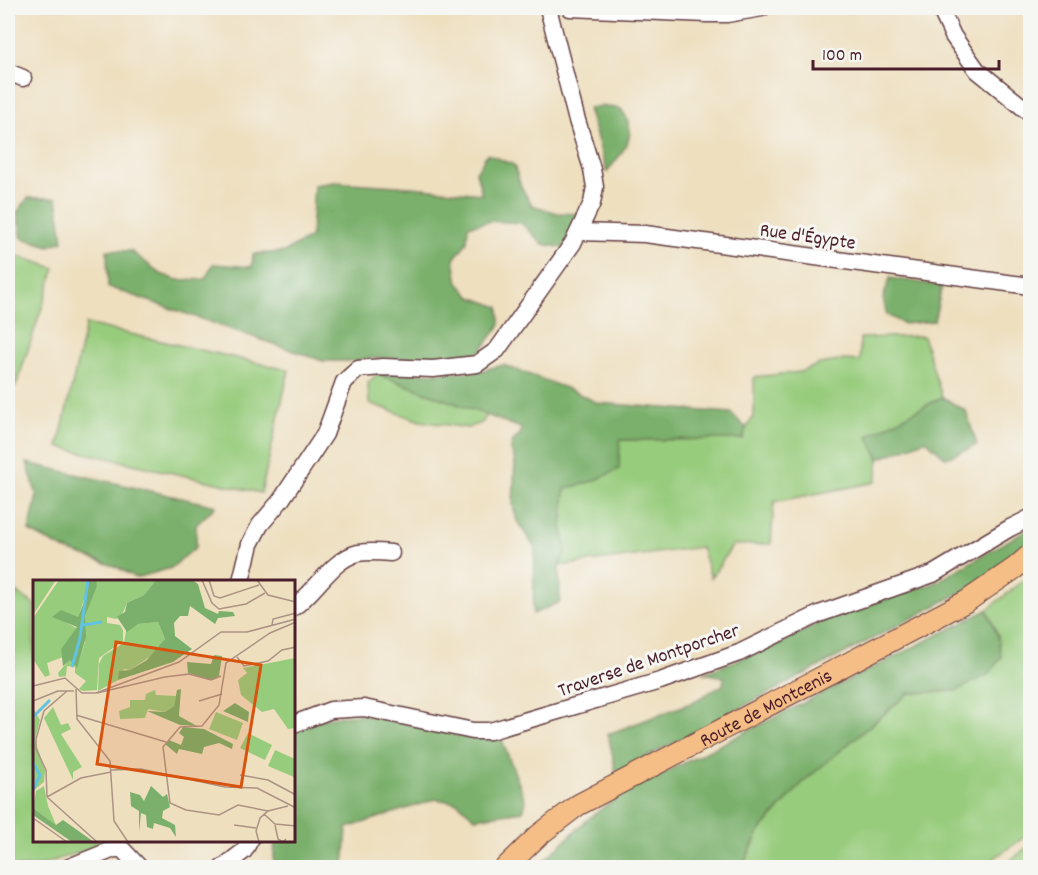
<svg xmlns="http://www.w3.org/2000/svg" width="1038" height="875" viewBox="0 0 1038 875" font-family="Dekko,sans-serif">
<rect width="100%" height="100%" fill="#f6f6f2"/>
<filter id="ink" filterUnits="userSpaceOnUse"><feTurbulence type="fractalNoise" baseFrequency=".0167" numOctaves="2"/><feDisplacementMap in="SourceGraphic" scale="12" xChannelSelector="R" yChannelSelector="G"/><feConvolveMatrix kernelMatrix="1 2 1 2 8 2 1 2 1" color-interpolation-filters="sRGB"/></filter>
<filter id="wash" filterUnits="userSpaceOnUse"><feTurbulence type="fractalNoise" baseFrequency=".008" numOctaves="4" result="noise"/><feDisplacementMap in="SourceGraphic" scale="24" xChannelSelector="R" yChannelSelector="G"/><feGaussianBlur stdDeviation="1.35" result="paint"/><feColorMatrix in="noise" values="0 0 0 0 0 0 0 0 0 0 0 0 0 0 0 0 0 1.4 0 .05"/><feComposite in="paint" operator="in"/></filter>
<g filter="url(#wash)">
<rect width="100%" height="100%" fill="#eedfbf"/>
<g fill="#98cc7d" stroke="#717654" stroke-width="1.5">
<polygon points="8,253 55,268 16,386 8,383"/>
<polygon points="86,324 289,370 261,493 58,447"/>
<polygon points="923,336 942,397 868,436 879,459 876,482 774,502 771,544 733,545 711,578 701,547 559,566 566,552 562,526 565,489 596,480 620,440 743,439 746,428 754,416 754,377 800,372 820,364 844,360 860,361 860,338"/>
<polygon points="377,374 487,415 482,423 468,428 420,421 369,403 368,383"/>
<polygon points="1030,575 1030,833 996,857 987,867 742,868 759,832 804,781 909,693 956,691 998,636 987,610"/>
<polygon points="8,587 34,604 34,840 110,841 36,867 8,867"/>
<polygon points="1030,845 1030,867 1001,867 1002,867"/>
</g>
<g fill="#7ab06c" stroke="#62684c" stroke-width="1.5">
<path d="M602,106L621,109C641,135 623,151 607,172L588,108Z"/>
<polygon points="487,154 514,165 521,187 532,205 557,213 581,214 563,248 543,244 521,223 492,221 468,226 467,242 454,259 458,283 471,297 499,307 500,325 479,353 450,359 374,358 352,361 323,361 108,287 107,250 131,251 161,274 177,280 205,279 213,264 252,267 253,254 284,252 311,237 314,185 334,182 412,187 482,194 476,172"/>
<polygon points="28,198 57,198 63,241 49,246 22,238 17,213"/>
<polygon points="890,278 942,286 934,321 904,324 887,315 883,298"/>
<polygon points="503,365 571,390 598,403 731,413 746,428 743,439 620,440 619,469 596,480 565,489 562,526 566,552 559,566 560,602 533,614 535,548 517,521 513,505 515,461 511,450 512,442 520,435 521,428 377,374 475,372"/>
<polygon points="942,397 966,411 977,445 946,458 926,440 879,459 868,436"/>
<polygon points="27,463 216,506 196,525 196,547 171,568 136,578 117,567 64,549 29,531 37,496"/>
<polygon points="1030,528 1030,542 975,585 616,773 608,734 691,703 723,685 724,677 704,673 776,645 832,617 935,583"/>
<polygon points="987,610 998,636 1001,657 989,674 956,691 909,693 804,781 759,832 742,867 537,867 588,819 619,796"/>
<path d="M363,714L469,738L502,740L526,802L523,811L475,818L458,803L436,799L347,828L344,867L273,868L275,841L294,840V734C310,717 340,716 363,714Z"/>
</g>
</g>
<g filter="url(#ink)">
<g fill="none" stroke-linecap="round" stroke-linejoin="round">
<g stroke="#633c41" stroke-width="19">
<g id="minor">
<polyline points="570,8 707,14 727,14 762,8"/>
<polyline points="940,8 953,36 977,70 1030,113"/>
<polyline points="8,72 23,78"/>
<polyline points="579,232 645,234 1030,286"/>
<polyline points="241,581 250,544 260,525 281,500 325,434 344,382 358,369 383,367 433,369 477,364 497,350 573,243 592,203 595,187 592,169 576,117 548,8"/>
<path d="M294,607C316,592 331,560 358,553C369,551 381,552 391,553"/>
<polyline points="294,724 331,710 364,708 473,731 490,731 660,681 739,653 819,614 933,574 1010,528 1030,518"/>
<polyline points="67,868 114,849 122,849 140,868"/>
<polyline points="222,868 244,851 250,840"/>
</g>
</g>
<g stroke="#633c41" stroke-width="23">
<g id="major">
<path id="s1" d="M505,868L539,835L578,805L967,601L1015,568L1030,555"/>
</g>
</g>
<use href="#minor" stroke="#fff" stroke-width="16"/>
<use href="#major" stroke="#f6be87" stroke-width="21"/>
</g>
</g>
<g text-anchor="middle" stroke-width="6" stroke-linejoin="round" paint-order="stroke">
<g font-size="20" fill="#4a1f2b" stroke="#f6f6f2">
<text transform="translate(808 235) rotate(8)" y="7">Rue d'Égypte</text>
<text transform="translate(648 659) rotate(-19)" y="7">Traverse de Montporcher</text>
<text dy="7" stroke="none"><textPath href="#s1" startOffset="308">Route de Montcenis</textPath></text>
</g>
</g>
<g transform="translate(33 580)">
<rect width="262" height="262" fill="#eedfbf"/>
<path d="M0,0H23L0,35ZM26,0H53L55,7L45,38L31,34L25,38L45,49L28,69L30,77L14,83L17,95L12,97L0,79V38ZM63,0H123L111,15L94,23L89,35L83,39L74,37V43L87,45L90,50V61L66,78L64,110L50,111L46,109L53,101L42,93V87L34,86L33,96L26,97L25,93L37,79L43,87L47,78L52,62V36ZM125,42L132,59L121,74L97,90L91,89L85,100L65,111L66,84L70,76L91,63L93,51L105,44ZM262,78V148L255,149L241,129L229,132L208,115L205,100L214,93L210,88ZM122,110L123,115L143,116L141,126L132,132L115,129L112,138L87,139L86,131L97,127V120H112L113,114ZM20,127L28,145L35,143L38,149L28,154L49,187L40,192V200L11,138ZM0,128L7,140L2,160L12,190L11,202L0,211ZM183,132L210,143L204,160L176,149ZM215,153L239,165L232,180L207,168ZM242,170L262,179L261,197L235,186ZM11,206L15,226L23,245L0,228L3,211Z" fill="#98cc7d"/>
<path d="M53,0H63L64,6L52,36L53,57L44,88L37,80L30,86L28,69L44,47L19,37L28,30L45,37L54,15ZM123,0H159L165,4L172,28L185,34L186,31L200,32L202,36L185,38L182,44L157,26L155,36H147L141,43L142,56L159,69L140,82L85,100L86,91L97,90L114,80L132,59L125,42L105,44L94,52L84,37L92,32L94,23L111,15ZM181,75L189,76L186,96L178,100L155,93L154,82L178,84ZM148,109L146,136L164,146L147,145L114,131L132,132L141,126L144,110ZM202,123L216,132L215,142L190,131ZM150,147L171,149L200,164L199,169L186,163L171,167L169,174L146,169L144,174L132,164L136,160L148,165L151,157L146,153ZM118,206L130,217L134,214L137,227L130,231L129,238L142,245L143,257L137,248L121,243L120,249L114,247L113,235L108,233L106,252V231L98,226L97,212L107,215L111,221ZM0,228L23,245L30,240L61,262H39L0,235Z" fill="#7ab06c"/>
<path fill="none" stroke="#62c3e1" stroke-width="3" d="M50,45L69,42M39,87L47,58L55,0M0,137L17,120M0,183L7,195L0,210"/>
<path fill="none" stroke="#ac9284" stroke-width="1.5" d="M169,0L179,23L186,29L213,24L232,13M176,0L181,16L187,18L226,5M224,0L235,15L263,22M239,45L240,39L263,33M204,77L211,86L235,81L249,70L263,67M0,106L32,98L49,113H63L146,82L188,52H214L263,39M43,109L44,139L77,181L81,241L95,262M64,113L132,97L156,94L178,100L188,96M0,121L25,111H41M166,121L189,114M43,135L133,162M78,190L108,189L192,207L224,208L263,228M207,195L235,200L263,215M14,217L13,190L3,169V159L11,131L34,111M14,217L48,198L78,192M14,217L64,262M235,231L205,225L186,235L153,230L137,223L130,167L147,147L169,146L186,125L193,83L237,53L263,42M231,234L242,244L263,246M0,238L34,262M201,245L223,248M242,245L245,259L250,262L253,259M226,262L223,251L227,238L235,231L255,226"/>
<path fill="#d8530f" fill-opacity="0.15" stroke="#d8530f" stroke-width="3" d="M83,62L228,85L208,207L64,184Z"/>
<rect width="262" height="262" fill="none" stroke="#4a1f2b" stroke-width="3"/>
</g>
<rect width="1038" height="875" fill="none" stroke="#f6f6f2" stroke-width="30"/>
<path d="M813 60v9h186v-9" fill="none" stroke="#4a1f2b" stroke-width="3"/>
<text x="822" y="60" font-size="18" fill="#4a1f2b" stroke="#f6f6f2" stroke-width="4.5" paint-order="stroke">100 m</text>
</svg>
